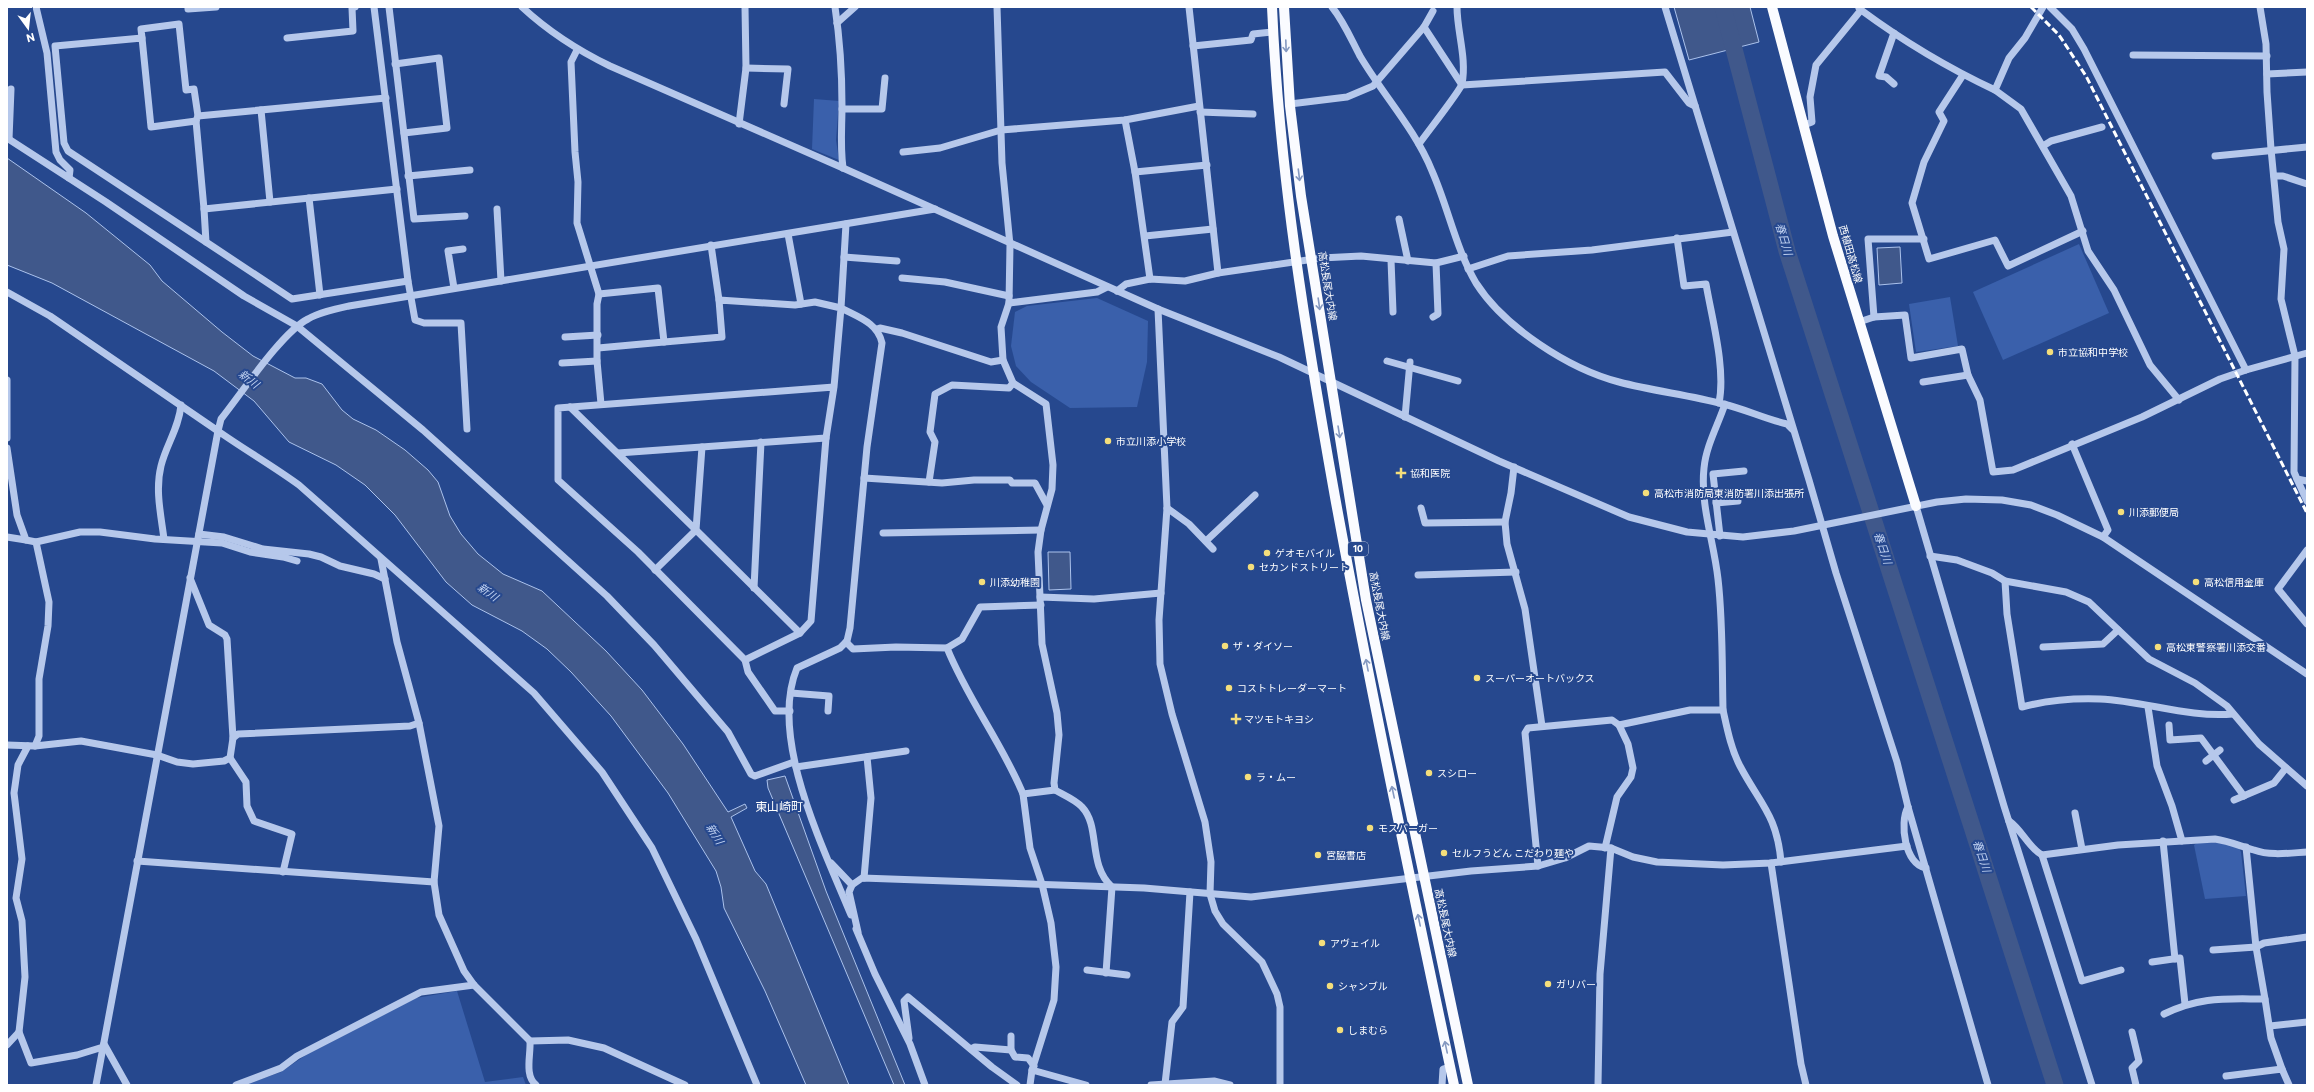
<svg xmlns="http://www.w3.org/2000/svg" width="2314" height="1092" viewBox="0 0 2314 1092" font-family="Commissioner,'Noto Sans JP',sans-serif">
<rect width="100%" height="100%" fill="#26488e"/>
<g fill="#3a60ab">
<polygon points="814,99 839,101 836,140 839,160 812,149"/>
<polygon points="2079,244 2109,313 2003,360 1973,292"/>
<polygon points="1950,297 1958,346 1916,352 1909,304"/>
<polygon points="1097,298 1148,321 1147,362 1137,407 1070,408 1031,382 1016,366 1011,346 1015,312 1027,306"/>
<polygon points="2226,842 2239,848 2241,852 2246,896 2205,899 2194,845 2197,843"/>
<polygon points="457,991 485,1082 523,1077 526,1085 245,1085 281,1072 306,1055 416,998"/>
</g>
<g fill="#40588b" stroke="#abc2ec">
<polygon points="1674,7 1750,7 1759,42 1689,60"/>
<polygon points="7,158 86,213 150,265 162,281 222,332 253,356 295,378 306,378 322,384 342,410 353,419 376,430 405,450 428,470 438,482 450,516 461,534 478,554 503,574 542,591 606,651 642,690 683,744 728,812 745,804 747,808 731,817 755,871 766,884 849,1085 806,1085 765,991 724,908 721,887 716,871 668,793 611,716 571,672 547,649 522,631 472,605 446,582 395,515 365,485 336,465 289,442 254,401 214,371 52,283 7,265"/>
<polygon points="1900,247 1902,283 1879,285 1877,248"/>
<polygon points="1048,552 1070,552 1071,589 1049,590"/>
<polygon points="785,776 826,891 905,1085 894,1085 768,788 767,780"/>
</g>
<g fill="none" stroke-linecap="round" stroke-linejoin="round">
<polyline stroke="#40588b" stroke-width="17" points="1723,7 1787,251 2055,1085"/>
<g stroke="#b6c8eb" stroke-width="7">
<polyline points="36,7 47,53 56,152 60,160 70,170 69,178"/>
<polyline points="188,7 188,9 216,7"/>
<polyline points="374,7 408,281 415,320 424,323 461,323 467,429"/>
<polyline points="389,7 414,219 465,216"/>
<path d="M522,7C549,32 577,50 610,66L843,168L1158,309L1279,357L1499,461L1629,517L1687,532L1743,537L1794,531L1937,502L1966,499L2002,500L2031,505L2057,515L2103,537L2307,674"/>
<path d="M835,7C840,40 842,73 842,106C842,128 840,145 843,168"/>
<polyline points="997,7 1002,163 1010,245 1009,303 1001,327 1003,360 1013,383 1046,404 1053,465 1052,489 1041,530 1038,552 1040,597"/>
<polyline points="1189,7 1218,273"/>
<path d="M1332,7C1344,22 1351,39 1360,56C1383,95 1415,129 1432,171C1448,207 1456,249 1476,283C1504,327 1569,369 1619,382C1653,391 1689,395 1723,404C1745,409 1765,419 1787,424L1792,429"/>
<polyline points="1665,7 1809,480 1836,573 1897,762 1908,807 1988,1085"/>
<polyline points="2043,7 2025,38 2009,58 1995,90 2021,109 2071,196 2088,251 2114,290 2150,365 2179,400"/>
<polyline points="2050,7 2072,29 2084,49 2246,370 2307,353"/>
<polyline points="2260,7 2266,44 2267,92 2271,149 2278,222 2284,249 2281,299 2295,356 2294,472 2297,479 2307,481"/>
<path d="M1861,10C1903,41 1948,68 1995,90"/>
<polyline points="837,23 855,7"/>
<polyline points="1424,27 1462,85 1665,72 1689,103 1695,106"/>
<polyline points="1894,33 1879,76 1886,77 1894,84"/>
<polyline points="142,38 141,29 179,24 186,90 194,89 198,116"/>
<polyline points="287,38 353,31 352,8 355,7"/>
<polyline points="1193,46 1251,40 1253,34 1273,32"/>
<polyline points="577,50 571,62 575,152 578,182 577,223 599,294 597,304 597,361 601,404"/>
<polyline points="2133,55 2267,56"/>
<polyline points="395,64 439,58 447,128 404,133"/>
<polyline points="746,68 788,69 784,104"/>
<polyline points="2267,74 2307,72"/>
<polyline points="1963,75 1939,112 1944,121 1924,162 1912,203 1929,259 1995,240 2008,266 2083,231"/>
<polyline points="386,98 198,116 196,121 204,209 397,189"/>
<polyline points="1290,104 1347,97 1373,86 1424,27 1433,11"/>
<polyline points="842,109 882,109 885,78"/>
<polyline points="261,110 270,202"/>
<polyline points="1200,112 1253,114"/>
<polyline points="1125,120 1135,172 1150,279"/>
<polyline points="196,121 151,127 142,38 55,46 64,143 68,151 206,242"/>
<polyline points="739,124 746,68 745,7"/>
<polyline points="1804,125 1812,122 1810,97 1816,65 1861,10 1859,8"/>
<polyline points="7,138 106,202 244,296 297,326 423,430 607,596 654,645 728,732 751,774 755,776 794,762"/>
<polyline points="9,139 11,89"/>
<path d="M1419,144C1426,134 1460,91 1462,84C1467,58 1457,32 1457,7"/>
<polyline points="2043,146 2051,141 2102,127"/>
<polyline points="903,152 940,148 1001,130 1125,120 1199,106"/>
<polyline points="2215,156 2307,147"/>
<polyline points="1135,172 1207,165"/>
<polyline points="408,176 470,170"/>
<polyline points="2274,176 2283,176 2307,184"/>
<polyline points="309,198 320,295"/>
<polyline points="204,209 206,242 292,299 408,281"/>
<polyline points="497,209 501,281"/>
<polyline points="1399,219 1408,261"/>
<path d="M846,224L841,308C858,317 878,323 882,343L867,447L850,628L847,641L840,648L797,668C768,738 824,849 851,915"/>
<polyline points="788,234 801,304"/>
<polyline points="1145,236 1213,229"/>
<path d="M1677,238L1684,286L1706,284C1712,319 1726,369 1719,403"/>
<polyline points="1924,239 1868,239 1874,317 1905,315 1911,358 1962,349 1968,375 1980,400 1993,472 2013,470 2142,417 2220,379 2246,370"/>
<polyline points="711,245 719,300"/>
<polyline points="844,257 897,261"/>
<polyline points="1391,260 1393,312"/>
<polyline points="1468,269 1508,256 1592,250 1733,232"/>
<polyline points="902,278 945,282 1009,296"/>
<polyline points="454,288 448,251 463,249"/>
<polyline points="1117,291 1126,284 1150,279 1185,281 1218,273 1321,258 1361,256 1436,263 1464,256"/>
<path d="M7,292L50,316L218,431L221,419C241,394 282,332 308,319C320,312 335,309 349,306L935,209"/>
<polyline points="1009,303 1097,292 1107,287"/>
<polyline points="1158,309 1167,508 1159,620 1160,664 1172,714 1205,822 1211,862 1210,894 1215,911 1223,924 1262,962 1277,994 1280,1007 1280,1085"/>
<polyline points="1433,317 1438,314 1436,263"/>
<polyline points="1859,322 1874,317"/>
<polyline points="877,329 880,328 902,333 991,362 1003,360"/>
<polyline points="565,337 598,335"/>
<polyline points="664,342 722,337 719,300 795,305 815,302 841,308 834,387 826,438 811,621 800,633 745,660 638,552 558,480 558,408 834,387"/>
<polyline points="598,348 664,342 658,288 599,294"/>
<polyline points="1387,361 1458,381"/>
<polyline points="562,363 597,361"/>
<polyline points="7,380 7,438"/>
<polyline points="1923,382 1968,375"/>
<path d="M1725,404C1718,425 1706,446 1704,468C1700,505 1714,542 1718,579C1723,622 1722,666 1723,710C1727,728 1731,749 1740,766C1760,804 1777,815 1781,862"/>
<polyline points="570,407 696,530 655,570"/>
<polyline points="1405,417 1410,362"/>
<polyline points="2072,444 2108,530 2103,537"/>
<polyline points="702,447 696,530 800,633"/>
<polyline points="7,448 17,515 26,540 36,542"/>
<polyline points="618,453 826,438"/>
<polyline points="1514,467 1511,493 1505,522 1507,544 1525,609 1542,726"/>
<polyline points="864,478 942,483 974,480 1010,480 1012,483 1035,483 1047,505"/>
<polyline points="2297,479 2307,501"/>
<polyline points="929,482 935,442 930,432 935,394 952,385 1009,388 1013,383"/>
<polyline points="1716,503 1738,501"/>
<polyline points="1916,506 2004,806 2092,1085"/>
<polyline points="1167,508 1189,524 1213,549"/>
<polyline points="1421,508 1425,523 1505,522"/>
<polyline points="883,533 1041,530"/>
<polyline points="199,534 224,537 263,549 309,554 321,557 340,566 374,574 385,579"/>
<polyline points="1720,536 1713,474 1744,471"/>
<polyline points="7,537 26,540"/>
<path d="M164,539C161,515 155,490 161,466C166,445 179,428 181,405"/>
<polyline points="1206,541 1255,495"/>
<polyline points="2307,550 2278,589 2307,624"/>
<polyline points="1930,556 1957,560 1992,573 2005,581 2066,592 2089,602 2149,659 2195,683 2227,706 2259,744 2307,786"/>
<polyline points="381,559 397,642 419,723 439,826 434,882 439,915 464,971 474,985 530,1041 568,1040 604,1048 685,1085"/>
<polyline points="1418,575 1516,572"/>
<polyline points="190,578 209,625 225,635 227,639 233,738"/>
<path d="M2005,581L2007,614L2022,707C2048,700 2072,698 2100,699C2145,701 2188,718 2233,714"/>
<polyline points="754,588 761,442"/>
<path d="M846,642L853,649L896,647L947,648C968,700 1002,743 1023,794L1055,790"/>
<polyline points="2043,647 2103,644 2118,630"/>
<polyline points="947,648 962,639 980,607 1041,605"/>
<polyline points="745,660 748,672 775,711 790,711"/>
<polyline points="791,693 829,696 828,711"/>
<polyline points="2148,707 2157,766 2172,806 2182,841"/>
<polyline points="2169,725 2170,740 2201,738 2244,796"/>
<polyline points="7,745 35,746 81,741 157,755 177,762 193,764 224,761 230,758 233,738 238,734 410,726 419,723"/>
<polyline points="35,746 39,736 39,679 48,626 49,602 36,542 80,532 100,532 155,539 222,543 250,552 283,557 297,561"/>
<polyline points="230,758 246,782 247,806 254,821 292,834 283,872"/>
<polyline points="2206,761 2220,750"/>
<polyline points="796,767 906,751"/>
<polyline points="1023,794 1030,848 1042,884 1051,923 1056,967 1054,1000 1032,1070"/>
<polyline points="2234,800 2274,783 2286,768"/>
<path d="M1908,807C1899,823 1905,865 1926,868"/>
<polyline points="2075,813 2082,849"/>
<path d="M2009,821C2022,830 2029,848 2042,855L2118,845L2215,839C2229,841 2240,846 2254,850C2270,856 2290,853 2307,852"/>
<polyline points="2163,841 2175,959"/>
<polyline points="2246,847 2256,947 2265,999"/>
<polyline points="1605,848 1617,797 1631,777 1633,768 1628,744 1619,725"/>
<polyline points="2042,855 2082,981 2121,970"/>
<polyline points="137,861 434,882"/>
<polyline points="831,863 852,885"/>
<polyline points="1771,863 1801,1064 1806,1085"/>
<polyline points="1538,866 1525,733 1528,728 1612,720 1619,725 1690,710 1723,710"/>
<polyline points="864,878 871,798 867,757"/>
<polyline points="856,929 875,974 910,1044 925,1085"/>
<polyline points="858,932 849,892 852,885 862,878 1144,888 1251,897 1471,871 1538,866 1565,858 1589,846 1611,848 1633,857 1657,862 1723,865 1771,863 1907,846"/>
<polyline points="2213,950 2256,947 2264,943 2307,937"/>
<polyline points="2152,962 2180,958 2185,1004"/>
<polyline points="1087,970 1127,975"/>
<path d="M1106,973L1112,887C1087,864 1101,827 1082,807C1076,800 1064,795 1055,790L1054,783L1059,735L1057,713L1042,644L1040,597L1094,599L1161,593"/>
<path d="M2164,1014C2201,996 2226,999 2265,999L2271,1038L2282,1069"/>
<polyline points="2270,1026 2307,1022"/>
<polyline points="19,1032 31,1063 77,1055 103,1047"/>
<polyline points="2132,1032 2139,1061 2132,1068 2136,1085"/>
<polyline points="1011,1036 1011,1050 1015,1057 1028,1058 1034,1066"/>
<polyline points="909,1038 904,1001 908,997 992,1067 1017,1085"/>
<path d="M530,1041C531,1055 524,1075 536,1085"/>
<polyline points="104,1044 127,1085"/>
<polyline points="7,1045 19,1032 25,977 22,921 16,898 22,859 14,793 18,765 28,746"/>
<polyline points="971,1049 975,1047 1011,1050"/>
<polyline points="2226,1076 2282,1069 2289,1085"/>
<polyline points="1165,1084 1172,1022 1183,1007 1190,892"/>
<path d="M96,1085L218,431C245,450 273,466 299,485L534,693L602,772L652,848L696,939L757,1085"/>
<polyline points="236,1085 281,1068 297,1056 421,992 474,985"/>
<polyline points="1030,1085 1032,1070 1086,1085"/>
<polyline points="1151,1085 1214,1081 1230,1085"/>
<polyline points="1442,1085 1443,1069 1450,1067"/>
<polyline points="1598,1085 1600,974 1611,848"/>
</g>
<g stroke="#fafbff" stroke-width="10">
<path d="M1272,7C1279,172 1306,335 1335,497C1371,694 1412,889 1454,1085"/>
<polyline points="1284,7 1290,106 1301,196 1366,600 1468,1085"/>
<polyline points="1772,7 1833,236 1916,506"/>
</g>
<polyline stroke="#fff" stroke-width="3" stroke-dasharray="7 3" stroke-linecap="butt" points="2031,7 2059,35 2086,76 2307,513"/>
</g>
<defs><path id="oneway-shaft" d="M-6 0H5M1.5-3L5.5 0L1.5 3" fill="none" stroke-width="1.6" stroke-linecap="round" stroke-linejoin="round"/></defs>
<g stroke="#8599c1">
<use href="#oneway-shaft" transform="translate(1286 46) rotate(88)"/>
<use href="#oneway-shaft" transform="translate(1299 175) rotate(83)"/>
<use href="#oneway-shaft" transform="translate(1319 304) rotate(82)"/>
<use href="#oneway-shaft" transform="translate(1339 432) rotate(81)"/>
<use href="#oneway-shaft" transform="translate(1367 665) rotate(-101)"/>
<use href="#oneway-shaft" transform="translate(1393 792) rotate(-102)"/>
<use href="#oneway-shaft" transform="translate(1419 920) rotate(-102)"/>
<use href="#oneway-shaft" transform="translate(1446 1047) rotate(-102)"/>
</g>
<g fill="#f4de7b" stroke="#26488e" stroke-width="1.5">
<circle cx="2050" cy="352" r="4"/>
<circle cx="1108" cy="441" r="4"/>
<path d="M1399 467h4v4h4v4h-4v4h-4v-4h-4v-4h4z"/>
<circle cx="1646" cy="493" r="4"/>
<circle cx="2121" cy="512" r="4"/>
<circle cx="1267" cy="553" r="4"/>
<circle cx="1251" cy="567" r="4"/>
<circle cx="982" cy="582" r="4"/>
<circle cx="2196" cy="582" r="4"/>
<circle cx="1225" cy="646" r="4"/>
<circle cx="2158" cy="647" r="4"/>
<circle cx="1477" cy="678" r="4"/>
<circle cx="1229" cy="688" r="4"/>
<path d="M1234 713h4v4h4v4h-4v4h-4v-4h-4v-4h4z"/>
<circle cx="1429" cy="773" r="4"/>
<circle cx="1248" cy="777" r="4"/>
<circle cx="1370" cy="828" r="4"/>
<circle cx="1444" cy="853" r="4"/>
<circle cx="1318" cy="855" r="4"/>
<circle cx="1322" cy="943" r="4"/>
<circle cx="1548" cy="984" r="4"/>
<circle cx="1330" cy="986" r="4"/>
<circle cx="1340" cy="1030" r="4"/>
</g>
<g text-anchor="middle" stroke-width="4" stroke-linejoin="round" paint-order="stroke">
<rect fill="#26488e" stroke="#bec8dd" stroke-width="1" x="1348" y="542" width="20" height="14" rx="3"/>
<g font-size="9" font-weight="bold" fill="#fff">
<text x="1358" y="552">10</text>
</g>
<g font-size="10" fill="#fff" stroke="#26488e">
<text transform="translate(1851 254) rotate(74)" y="4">西植田高松線</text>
<text transform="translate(1328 286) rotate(81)" y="4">高松長尾大内線</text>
<text transform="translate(1380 606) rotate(79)" y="4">高松長尾大内線</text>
<text transform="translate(1446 923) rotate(78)" y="4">高松長尾大内線</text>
</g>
<g font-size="10" fill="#fff" stroke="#26488e" text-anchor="start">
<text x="2058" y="356">市立協和中学校</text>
<text x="1116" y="445">市立川添小学校</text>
<text x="1410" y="477">協和医院</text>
<text x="1654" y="497">高松市消防局東消防署川添出張所</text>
<text x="2129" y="516">川添郵便局</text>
<text x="1275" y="557">ゲオモバイル</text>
<text x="1259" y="571">セカンドストリート</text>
<text x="990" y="586">川添幼稚園</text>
<text x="2204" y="586">高松信用金庫</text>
<text x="1233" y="650">ザ・ダイソー</text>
<text x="2166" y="651">高松東警察署川添交番</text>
<text x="1485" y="682">スーパーオートバックス</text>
<text x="1237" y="692">コストトレーダーマート</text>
<text x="1244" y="723">マツモトキヨシ</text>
<text x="1437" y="777">スシロー</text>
<text x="1256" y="781">ラ・ムー</text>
<text x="1378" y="832">モスバーガー</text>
<text x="1452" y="857">セルフうどん こだわり麺や</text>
<text x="1326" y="859">宮脇書店</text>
<text x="1330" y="947">アヴェイル</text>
<text x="1556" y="988">ガリバー</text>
<text x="1338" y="990">シャンブル</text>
<text x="1348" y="1034">しまむら</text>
</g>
<g font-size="11" font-style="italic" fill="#c2d3f2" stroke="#26488e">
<text transform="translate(1784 239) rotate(74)" y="4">春日川</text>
<text transform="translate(249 379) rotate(37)" y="4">新川</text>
<text transform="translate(1883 548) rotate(72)" y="4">春日川</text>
<text transform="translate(488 592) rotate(35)" y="4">新川</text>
<text transform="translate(715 834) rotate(58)" y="4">新川</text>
<text transform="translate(1982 856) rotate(72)" y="4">春日川</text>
</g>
<g font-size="12" fill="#fff" stroke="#26488e">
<text x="779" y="811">東山崎町</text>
</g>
</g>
<rect width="2314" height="1092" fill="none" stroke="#ffffff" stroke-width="16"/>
<g transform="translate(28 28) rotate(165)" stroke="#26488e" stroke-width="3" paint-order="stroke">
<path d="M0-3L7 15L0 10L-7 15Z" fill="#ffffff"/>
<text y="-6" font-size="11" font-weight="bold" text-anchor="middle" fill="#ffffff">N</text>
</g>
</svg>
